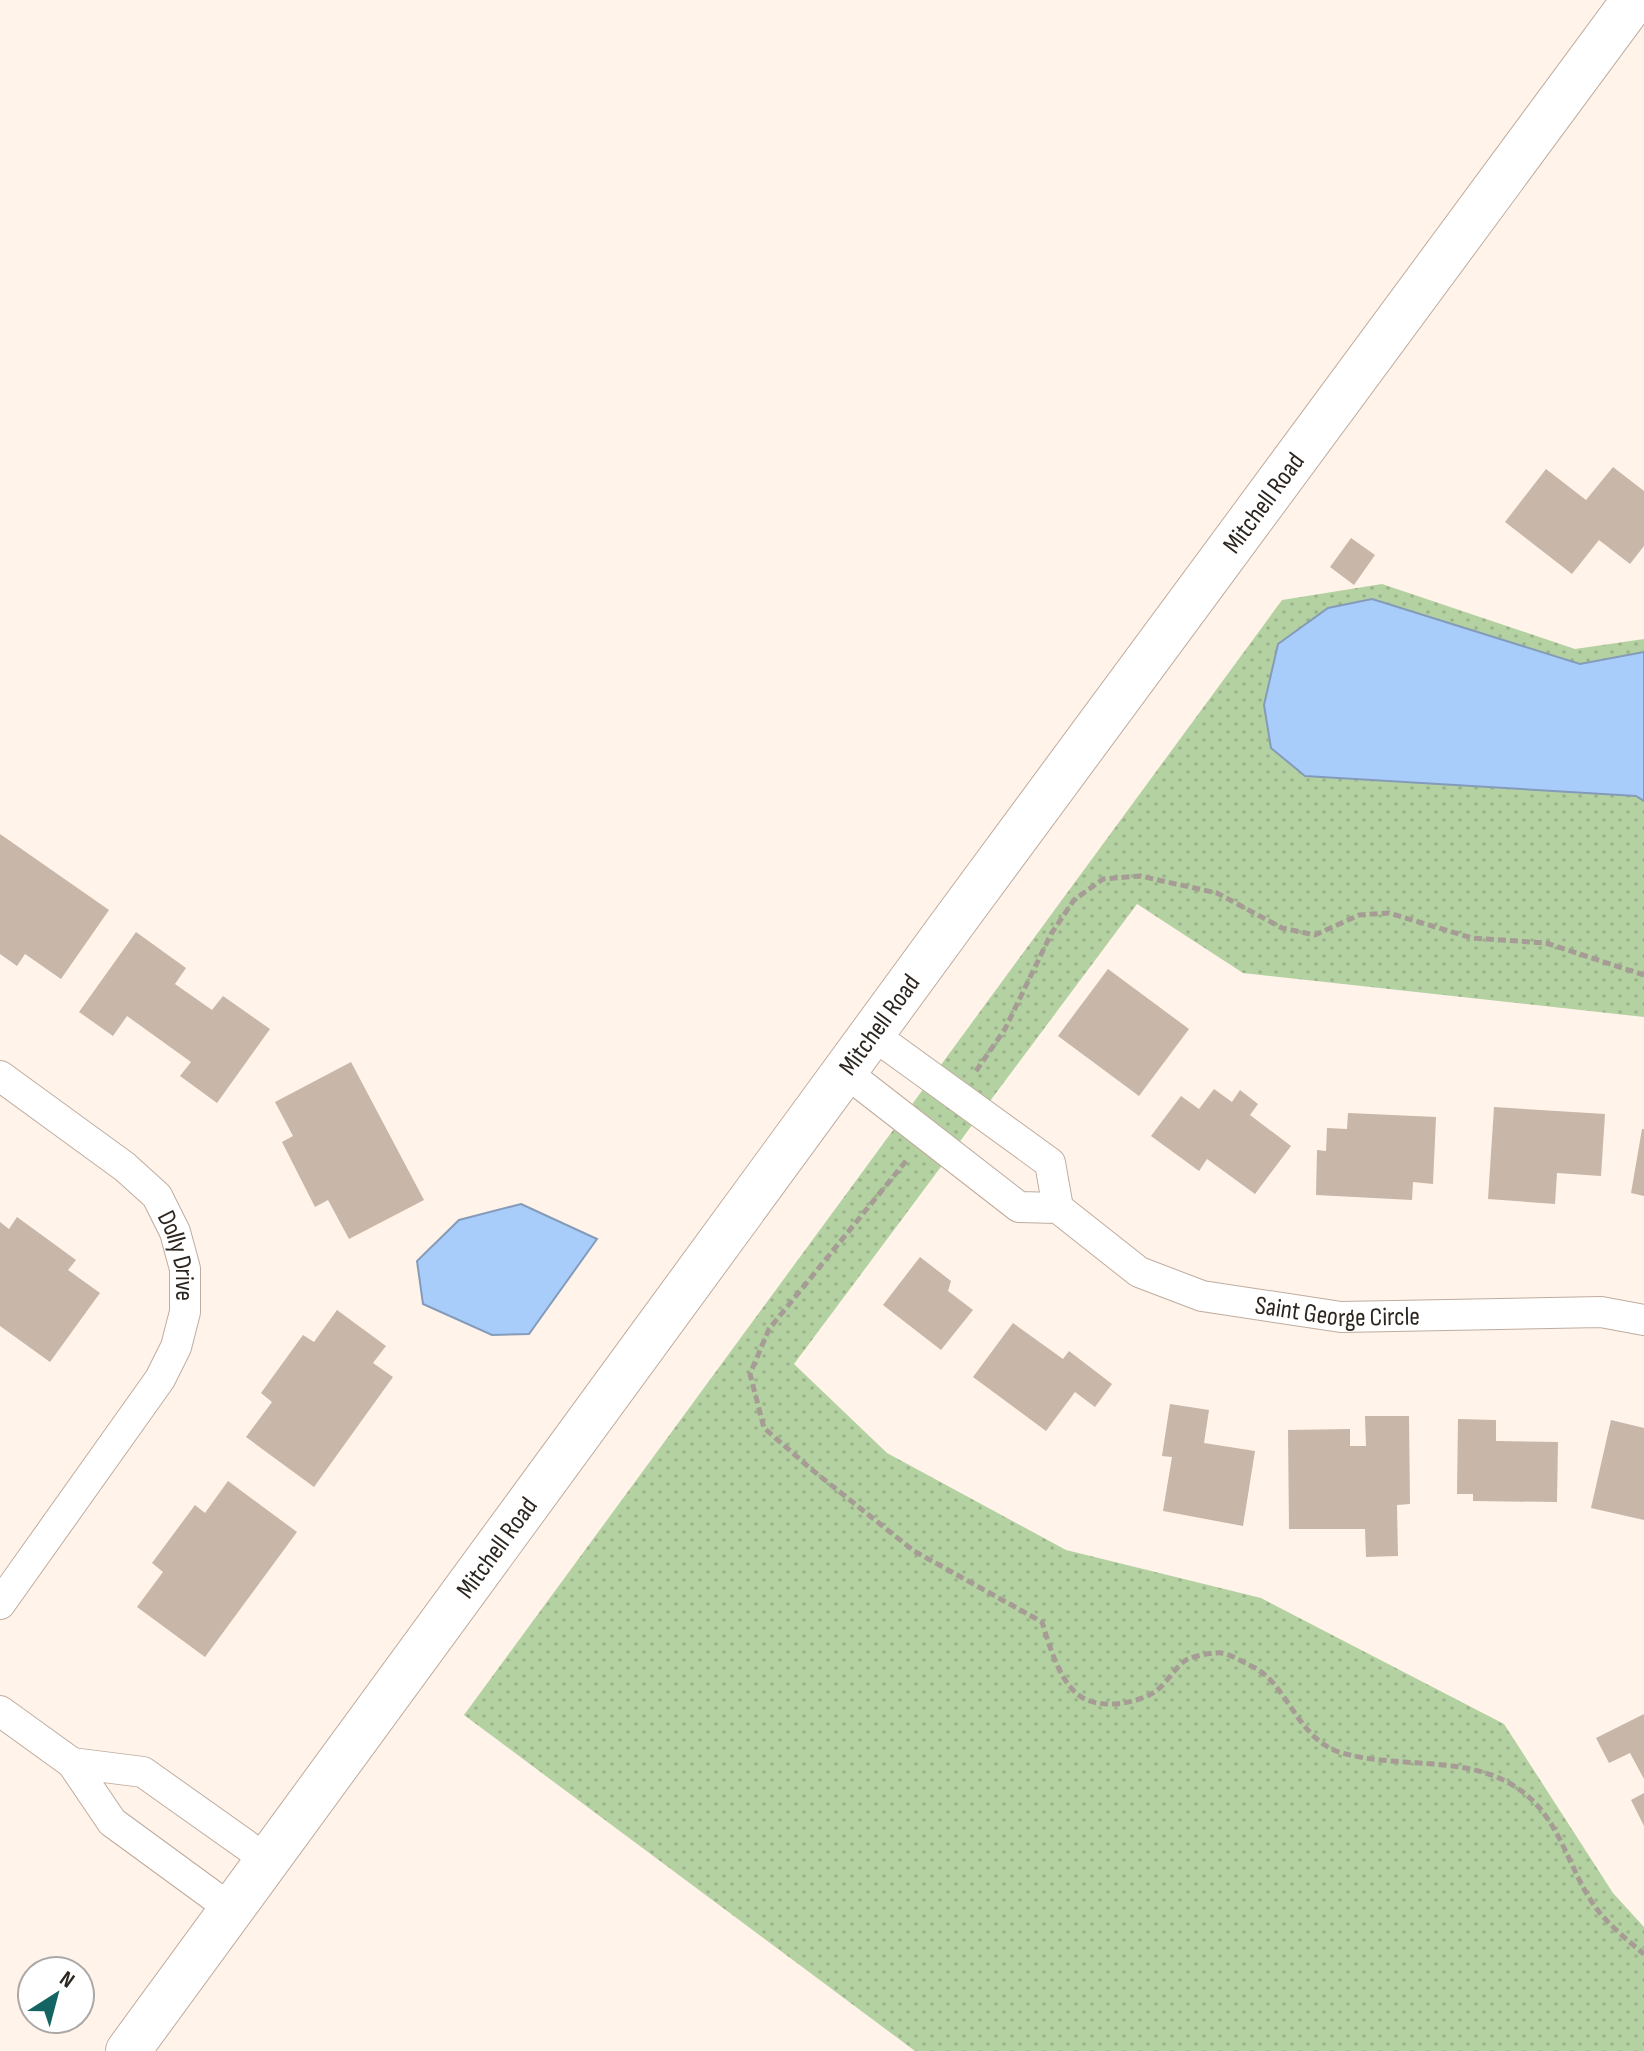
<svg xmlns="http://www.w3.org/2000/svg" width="1644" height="2051" viewBox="0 0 1644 2051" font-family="'Sofia Sans Condensed',sans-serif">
<defs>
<pattern id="grass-dots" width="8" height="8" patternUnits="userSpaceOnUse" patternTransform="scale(2)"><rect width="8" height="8" fill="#b4d1a2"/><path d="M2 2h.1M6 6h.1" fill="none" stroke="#9bb38b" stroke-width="1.8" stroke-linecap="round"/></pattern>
</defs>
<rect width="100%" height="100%" fill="#fff3ea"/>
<polygon fill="url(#grass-dots)" points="1382,584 1575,649 1644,639 1644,652 1580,664 1371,599 1644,801 1644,1017 1243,973 1137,904 794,1364 887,1453 1066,1550 1261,1598 1504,1724 1613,1893 1644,1927 1644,2051 915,2051 464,1715 1282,600"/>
<g fill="#a9cdfb" stroke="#849bb9" stroke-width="2">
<polygon points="1372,599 1580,664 1644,652 1644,801 1636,796 1305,776 1271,748 1264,705 1278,644 1328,608"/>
<polygon points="521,1204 597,1239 529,1334 492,1335 423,1304 417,1261 459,1220"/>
</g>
<g fill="#c8b6a8">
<polygon points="1613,467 1644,491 1644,546 1630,564 1599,540 1572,574 1505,522 1546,469 1586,500"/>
<polygon points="1351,538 1375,555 1354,585 1330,567"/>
<polygon points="0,834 109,910 61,979 25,954 17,966 0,954"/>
<polygon points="136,932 186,968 175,984 212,1010 223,996 270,1029 217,1103 180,1076 191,1062 127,1016 113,1036 79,1012"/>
<polygon points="1108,969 1189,1029 1139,1096 1058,1036"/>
<polygon points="351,1062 424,1200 349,1239 328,1200 315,1207 282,1142 293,1136 275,1102"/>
<polygon points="1214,1089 1232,1102 1240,1090 1258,1104 1250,1115 1291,1146 1255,1194 1207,1159 1199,1171 1151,1136 1181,1096 1199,1109"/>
<polygon points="1494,1107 1605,1114 1601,1176 1557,1173 1555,1204 1488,1199"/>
<polygon points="1348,1113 1436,1117 1433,1184 1413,1182 1412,1200 1316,1195 1317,1150 1326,1151 1327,1128 1347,1129"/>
<polygon points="1642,1129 1644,1129 1644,1196 1631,1193"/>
<polygon points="17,1217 76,1260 68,1270 100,1293 50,1362 0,1326 0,1222 9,1229"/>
<polygon points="920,1257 951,1281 948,1291 973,1310 941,1350 883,1305"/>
<polygon points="337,1310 386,1346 373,1363 393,1377 314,1487 246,1437 272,1402 261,1393 303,1335 314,1342"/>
<polygon points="1013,1323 1063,1359 1069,1351 1112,1384 1095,1407 1075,1392 1046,1431 973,1377"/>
<polygon points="1170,1404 1209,1410 1204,1443 1255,1451 1243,1526 1163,1511 1172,1457 1162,1456"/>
<polygon points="1365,1416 1409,1416 1410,1504 1397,1505 1398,1556 1366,1557 1365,1529 1289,1529 1288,1430 1350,1429 1350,1446 1366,1446"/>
<polygon points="1458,1419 1496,1420 1496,1441 1558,1442 1557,1502 1473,1501 1473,1494 1457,1494"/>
<polygon points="1611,1420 1644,1428 1644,1520 1591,1508"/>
<polygon points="228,1481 297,1532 205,1657 137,1607 163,1572 152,1563 195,1505 205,1513"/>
<polygon points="1644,1714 1644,1779 1630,1753 1609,1763 1596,1738"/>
<polygon points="1644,1793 1644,1826 1631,1800"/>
</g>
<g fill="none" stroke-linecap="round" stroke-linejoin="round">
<g stroke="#bfac9e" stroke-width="32">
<g id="street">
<polyline points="872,1034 1050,1163 1058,1208"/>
<path id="s1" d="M844,1071L1019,1207L1058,1208L1139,1272L1202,1296L1341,1317L1601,1312L1644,1320"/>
<path id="s2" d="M0,1076L125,1167L157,1196L175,1232L185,1269V1312L176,1347L160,1379L0,1604"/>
<polyline points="0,1711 72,1763"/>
<polyline points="231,1909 112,1822 72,1763 143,1772 267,1860"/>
</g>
</g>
<g stroke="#bfac9e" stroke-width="46">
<g id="secondary">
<path id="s3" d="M128,2051L961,912L1634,0"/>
</g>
</g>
<g stroke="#a69c95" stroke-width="5" stroke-dasharray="8 4" stroke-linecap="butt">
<polyline points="976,1071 1005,1029 1051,934 1074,900 1103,879 1140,876 1217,893 1282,928 1315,935 1359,915 1389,913 1472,938 1546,943 1644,975"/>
<path d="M906,1161L769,1329L750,1374L764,1428L811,1469L914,1551L1042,1622C1049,1644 1058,1677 1076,1693C1095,1710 1130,1705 1151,1694C1165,1687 1173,1669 1186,1660C1193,1656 1214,1652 1221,1653C1230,1654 1241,1661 1249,1665C1287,1680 1295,1737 1339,1752C1402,1772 1484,1749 1535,1803C1563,1832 1572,1875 1596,1908C1609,1925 1627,1940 1644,1954"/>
</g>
<use href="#street" stroke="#fff" stroke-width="30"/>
<use href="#secondary" stroke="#fff" stroke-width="44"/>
</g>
<g text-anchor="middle" stroke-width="7" stroke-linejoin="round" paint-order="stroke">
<g font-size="26" fill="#2d2620" stroke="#fff">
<text dy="9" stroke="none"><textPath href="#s3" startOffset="1920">Mitchell Road</textPath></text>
<text dy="9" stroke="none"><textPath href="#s3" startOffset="1272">Mitchell Road</textPath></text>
<text dy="9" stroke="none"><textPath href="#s2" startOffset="262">Dolly Drive</textPath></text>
<text dy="9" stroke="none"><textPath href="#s1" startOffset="568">Saint George Circle</textPath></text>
<text dy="9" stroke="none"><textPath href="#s3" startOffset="624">Mitchell Road</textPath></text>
</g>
</g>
<g transform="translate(56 1995) rotate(36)"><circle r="38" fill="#ffffff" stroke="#aba8a6" stroke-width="2"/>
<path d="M0-6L14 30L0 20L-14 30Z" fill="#146463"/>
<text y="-12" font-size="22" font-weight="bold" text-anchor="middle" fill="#2d2620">N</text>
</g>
</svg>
